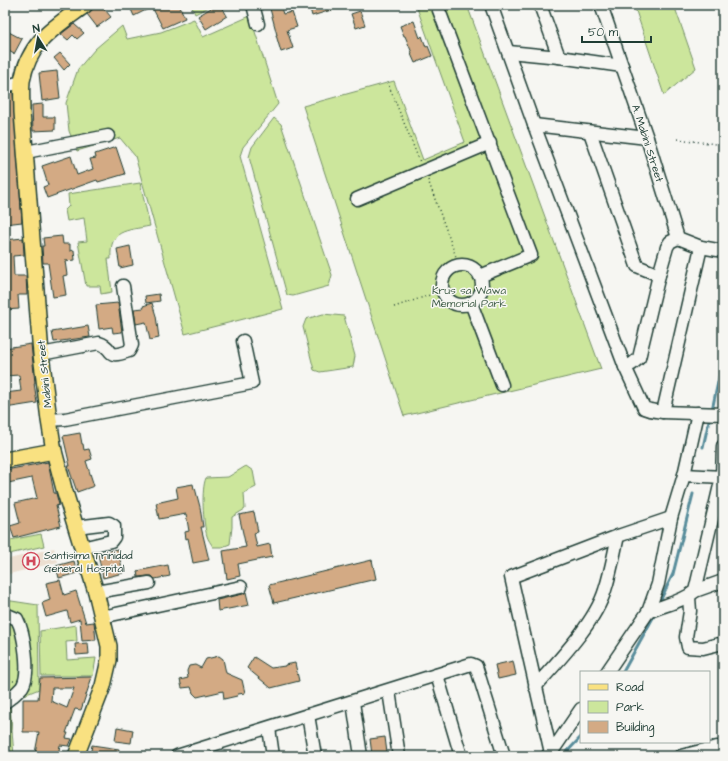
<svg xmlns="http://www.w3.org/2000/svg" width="728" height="761" viewBox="0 0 728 761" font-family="'Architects Daughter',sans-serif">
<rect width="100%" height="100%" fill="#f6f6f2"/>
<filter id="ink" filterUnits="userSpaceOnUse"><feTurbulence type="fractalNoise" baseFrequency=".025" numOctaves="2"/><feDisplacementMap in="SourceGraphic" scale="8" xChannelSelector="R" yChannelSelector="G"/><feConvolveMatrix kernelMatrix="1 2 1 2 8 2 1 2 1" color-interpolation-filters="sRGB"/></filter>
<g filter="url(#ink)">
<polygon fill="#ecdfd1" points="54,548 58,562 5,575 5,560"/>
<g fill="#cce69c" stroke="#769268">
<polygon points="191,5 213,5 195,14"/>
<polygon points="416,5 467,5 601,369 404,416 303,106 394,81 423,160 465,142"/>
<polygon points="634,5 674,5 696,68 664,95"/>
<polygon points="250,16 278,104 243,147 240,156 283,309 185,334 135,156 120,138 77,151 69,131 66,103 78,69 95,49 122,26 127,39 161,32 194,19 203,37"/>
<polygon points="274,118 281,124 332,275 329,286 293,296 287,295 249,157 252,147"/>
<path d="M140,183L150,226C126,231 109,229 111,259H108L112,292L101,294L100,286H86L78,242L87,241L84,218L67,221L65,210L69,206L68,194Z"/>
<polygon points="323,314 344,316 355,356 353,367 320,372 314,370 303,327 306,319"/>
<path d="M246,466L253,471L256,487L244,493L245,509L232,517V527L230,544L222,547H213C211,543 208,540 207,536C203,523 201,489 206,478L228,477Z"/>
<polygon points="41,534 44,546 5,555 5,541"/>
<polygon points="5,600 38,605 39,689 17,698 10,705 14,756 5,756"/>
<polygon points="76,625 77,641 66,642 67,660 96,658 93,676 41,676 40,631"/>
</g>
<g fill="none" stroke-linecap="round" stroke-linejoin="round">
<g stroke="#598d9b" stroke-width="3">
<polyline points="712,410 723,359"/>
<polyline points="703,447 710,416"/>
<polyline points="659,603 673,574 693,494"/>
<polyline points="623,672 655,614"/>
<polyline points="563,756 581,737"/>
</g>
</g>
<g fill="#d3aa84" stroke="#1f3d34" fill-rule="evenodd">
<polygon points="94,5 101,5 111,17 97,27 87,14 93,9"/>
<polygon points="129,5 179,5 185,18 163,28 152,7 134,16"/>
<polygon points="216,5 221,5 227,16 206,29 198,16"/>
<polygon points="269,5 280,5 283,14 292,12 297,27 287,30 293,48 281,52 276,35 277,35"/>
<polygon points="309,5 341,5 341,7 312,16"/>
<polygon points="360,11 365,25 356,28 351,14"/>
<polygon points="414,21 420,38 422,36 426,47 428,46 432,56 415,63 411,54 412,53 405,36 404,36 400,26"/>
<polygon points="74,24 84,33 77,39 73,35 68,40 61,34"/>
<polygon points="5,30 22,39 14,54 5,49"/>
<polygon points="60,53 70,64 64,70 54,58"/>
<polygon points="57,71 60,98 42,101 39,73"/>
<polygon points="13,92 22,222 5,224 5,93"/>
<polygon points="43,104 43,117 55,117 55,130 33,131 32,105"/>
<polygon points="116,147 125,174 98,182 97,180 47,198 43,187 48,185 42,166 71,156 77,175 93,169 90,159 96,158 95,154"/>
<polygon points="62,236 63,244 70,244 70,251 74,250 75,260 65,261 67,275 63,276 66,295 53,297 48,263 43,263 42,246 44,246 43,238"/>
<polygon points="23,238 24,255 13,256 14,276 26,276 27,295 18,295 19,309 5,310 5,240"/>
<polygon points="130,246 133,265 120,268 117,249"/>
<polygon points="159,294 160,301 146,303 145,296"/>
<polygon points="118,303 122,332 113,333 112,327 99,329 96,305"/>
<polygon points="152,303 156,316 159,338 150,340 146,322 136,324 134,309 144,308 143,306"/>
<polygon points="88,326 90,337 54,342 52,332"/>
<polygon points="31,344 35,383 34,383 37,403 5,408 5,393 21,391 19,375 5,376 5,348"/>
<polygon points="80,433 82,444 83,444 84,450 89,449 92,459 86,461 94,486 77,492 68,466 70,466 63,436"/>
<polygon points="48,462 54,493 56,493 59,505 56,506 61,526 14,538 10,526 20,523 15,503 37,498 32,478 8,483 6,470"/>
<polygon points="193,484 194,489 195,488 200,507 203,527 201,527 209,560 193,563 188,538 186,539 185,532 189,531 186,514 159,519 156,503 178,498 176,487"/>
<polygon points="254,512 258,532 254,533 257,547 270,544 272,557 238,564 240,576 227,579 223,551 246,547 239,515"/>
<polygon points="118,549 123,573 103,578 98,554"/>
<polygon points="372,560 376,579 274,603 269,585"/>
<polygon points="74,561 77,573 59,578 56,566"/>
<polygon points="168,565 170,576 155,579 152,576 148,576 138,577 137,571"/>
<polygon points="60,580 64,595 76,591 86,623 94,622 96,640 82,641 80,619 70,622 67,611 46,617 42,603 50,600 46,583"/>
<polygon points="246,592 249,605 218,611 217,600 243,594"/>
<polygon points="88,643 89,654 76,655 75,644"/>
<polygon points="219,656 223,659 226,673 242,680 245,693 238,694 237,696 224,699 223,691 197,697 193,693 191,687 182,688 180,680 188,678 187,671 189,666 195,665 201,668 206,659"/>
<polygon points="254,657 271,668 285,666 285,665 295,663 299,681 271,688 247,668"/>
<polygon points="513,661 516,675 498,679 495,665"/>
<path d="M92,677L81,710L75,709L66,733H68L66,738L72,739L69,746L60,745L58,756H50L35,753L39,732H23V699H38L40,678ZM52,688H74L67,708L51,701Z"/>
<polygon points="117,727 133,730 131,743 115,741"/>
<polygon points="385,737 387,753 372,755 370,739"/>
<polygon points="92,745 119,749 118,756 90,756"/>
</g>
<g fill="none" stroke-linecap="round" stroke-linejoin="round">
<g stroke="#1f3d34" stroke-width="15">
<g id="minor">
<polyline points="253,5 258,24"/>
<polyline points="437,5 531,255 480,276"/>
<polyline points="491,5 534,125 625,367 644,408 650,410 663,412 723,414"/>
<polyline points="540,5 559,57"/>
<polyline points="601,5 647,138 678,238 701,247 723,251"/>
<polyline points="509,52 559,57 622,66"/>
<polyline points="5,86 22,82"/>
<polyline points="534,125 647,138"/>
<polyline points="590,132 637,266 659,275"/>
<polyline points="26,152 108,136"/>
<polyline points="357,199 490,143"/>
<circle cx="462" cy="285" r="20"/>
<polyline points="471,303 502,385"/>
<path d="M41,354L99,343C116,348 103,360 129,351L132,345L123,286"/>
<polyline points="625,367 632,364 639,358 659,275 667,247 670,242 678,238"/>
<polyline points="663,412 701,247"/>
<polyline points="49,420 65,419 252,383 243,341"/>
<polyline points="684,475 698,413"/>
<polyline points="76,527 109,523 114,526 114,537 111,541 82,548"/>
<polyline points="695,591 723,581"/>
<polyline points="96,592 149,583"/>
<polyline points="689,597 690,611 686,637 688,647 703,648 723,643"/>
<path d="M648,612C663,605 683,602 695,591L722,477L723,446"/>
<path d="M5,614L17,619C24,632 31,674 22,687C17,693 11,698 5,702"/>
<polyline points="102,617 241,587"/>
<polyline points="607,672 648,612 658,584 671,518 684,475 723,477"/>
<polyline points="437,675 461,756"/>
<path d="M535,687C558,661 595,623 605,590C611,572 614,553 618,536"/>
<polyline points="389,691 399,756"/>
<polyline points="353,702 361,756"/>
<polyline points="308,715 315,756"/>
<polyline points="269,728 273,756"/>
<polyline points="551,753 511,577 618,536 671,518"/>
<polyline points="177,756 471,664 476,666 504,756"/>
<polyline points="547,756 551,753 581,709"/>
<polyline points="681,756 717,747 720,749 723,756"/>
</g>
</g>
<g stroke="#1f3d34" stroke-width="18">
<g id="major">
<polyline points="5,460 54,451"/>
<path d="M76,756L103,686L109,660V646L96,592L64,489L54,451L49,420L41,354L22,112C22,102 21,91 22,81C29,41 55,27 85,5"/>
</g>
</g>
<g stroke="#1f3d34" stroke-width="1.5" stroke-dasharray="1 3" stroke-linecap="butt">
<polyline points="389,86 420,162"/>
<polyline points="678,139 723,145"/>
<polyline points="428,180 459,265"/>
<polyline points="394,307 442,291"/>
<polyline points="5,641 13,642"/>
<polyline points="5,680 14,681"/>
</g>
<use href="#minor" stroke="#f6f6f2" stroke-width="12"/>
<use href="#major" stroke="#f9e181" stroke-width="15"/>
</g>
</g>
<defs>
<g id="hospital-ring" transform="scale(0.9)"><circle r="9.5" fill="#f6f6f2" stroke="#d1495b" stroke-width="1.5"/><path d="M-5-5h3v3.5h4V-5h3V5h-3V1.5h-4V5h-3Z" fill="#d1495b"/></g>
</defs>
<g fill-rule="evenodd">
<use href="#hospital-ring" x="31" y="561"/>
</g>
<g text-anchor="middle" stroke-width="3" stroke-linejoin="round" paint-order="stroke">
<g font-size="11" fill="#1f3d34" stroke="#f6f6f2">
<text transform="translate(648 143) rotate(72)" y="4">A. Mabini Street</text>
<text transform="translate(44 374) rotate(-96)" y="4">Mabini Street</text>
</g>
<g font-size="11" fill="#425f49" stroke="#f6f6f2">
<text x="469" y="294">Krus sa Wawa<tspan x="469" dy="13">Memorial Park</tspan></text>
</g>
<g font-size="11" fill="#1f3d34" stroke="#f6f6f2" text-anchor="start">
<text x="44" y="559">Santisima Trinidad<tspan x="44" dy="13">General Hospital</tspan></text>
</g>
</g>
<rect width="728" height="761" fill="none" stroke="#f6f6f2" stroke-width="20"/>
<rect x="10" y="10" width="708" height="741" fill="none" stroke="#1f3d34" stroke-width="1.5" filter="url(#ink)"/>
<rect x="580" y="671" width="130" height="72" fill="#f6f6f2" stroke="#a0aca6"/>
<rect x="588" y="684" width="20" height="6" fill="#f9e181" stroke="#a0aca6"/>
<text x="616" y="691" font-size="12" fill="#1f3d34">Road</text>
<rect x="588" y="701" width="20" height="12" fill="#cce69c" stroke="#a0aca6"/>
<text x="616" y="711" font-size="12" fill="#1f3d34">Park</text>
<rect x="588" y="721" width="20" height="12" fill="#d3aa84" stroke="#a0aca6"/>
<text x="616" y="731" font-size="12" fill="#1f3d34">Building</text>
<g transform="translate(38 38) rotate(349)" stroke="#f6f6f2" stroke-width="3" paint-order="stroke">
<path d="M0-3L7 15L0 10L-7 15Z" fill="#1f3d34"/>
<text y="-6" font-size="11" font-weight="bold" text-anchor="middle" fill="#1f3d34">N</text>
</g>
<path d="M582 36v6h69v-6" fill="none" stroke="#1f3d34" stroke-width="2"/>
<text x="588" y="36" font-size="12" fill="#1f3d34" stroke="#f6f6f2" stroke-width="3" paint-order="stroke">50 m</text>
</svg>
